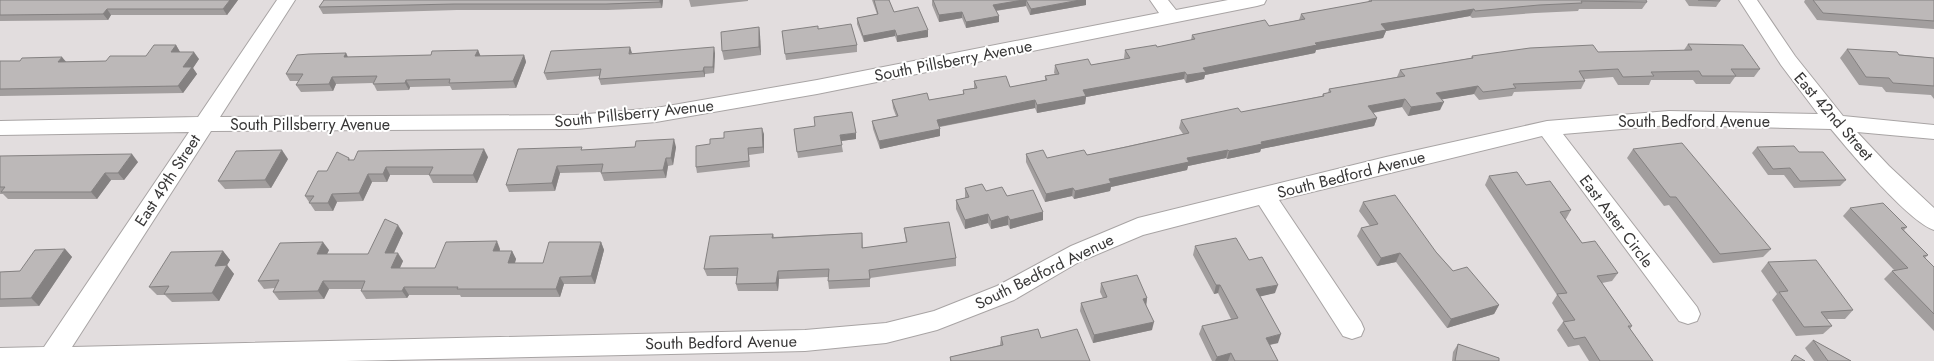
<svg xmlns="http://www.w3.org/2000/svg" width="1934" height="361" viewBox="0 0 1934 361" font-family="Jost,sans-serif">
<rect width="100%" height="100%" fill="#e2ddde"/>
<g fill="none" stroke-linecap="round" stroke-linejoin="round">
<g stroke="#a8a4a4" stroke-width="2">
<path id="minor" d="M277,0H295L220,117L576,115L656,108L817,80L1159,13L1150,0H1168L1176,10L1228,0H1266L1264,4L1257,6L817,94L656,122L576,129L211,131L72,347L805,330L886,323L934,311L997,286L1071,246L1138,218L1386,157L1547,121L1669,111L1818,114L1781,65L1739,0H1757L1795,56L1843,116L1934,125V139L1857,132L1889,166L1934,208V230C1909,222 1850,152 1831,129L1669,125L1563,134L1697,307L1700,314L1697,321L1688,324L1679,321L1542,136L1279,200L1361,322L1364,329L1361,336L1352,339L1343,336L1259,205L1143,235L1079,262L1014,300L937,330L886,343L805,351L346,361H0V348L44,347L189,132L0,135V121L198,117Z"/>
</g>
<use href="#minor" fill="#fff" fill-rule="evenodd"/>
</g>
<g fill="#a29e9e">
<polygon points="0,0 238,0 227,15 111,15 108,20 0,21"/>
<polygon points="324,0 663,0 662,8 608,10 457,10 323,14 319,7"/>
<polygon points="689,0 748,0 748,1 691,7"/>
<polygon points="872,0 889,0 894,12 928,37 897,42 895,36 864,42 857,24 857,18 877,14"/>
<polygon points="932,0 1086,0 1086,5 1030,15 1026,6 996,11 999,16 999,22 966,28 962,18 939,22 932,5"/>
<polygon points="1369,0 1646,0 1647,2 1642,9 1579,9 1578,11 1535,13 1472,18 1470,16 1386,31 1383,38 1316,50 1315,53 1205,75 1204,79 1186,83 1184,79 1086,97 1085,104 1037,113 1035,108 940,127 940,136 880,149 873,129 872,121 896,116 893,108 892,100 929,100 963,94 963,90 974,88 974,81 1010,87 1045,80 1045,76 1055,74 1054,73 1055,65 1091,65 1125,59 1124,58 1125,50 1157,47 1191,40 1192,35 1269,26 1299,20 1301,14 1368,2"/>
<polygon points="1685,0 1720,0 1720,1 1716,7 1689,6"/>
<polygon points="1805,0 1934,0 1934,29 1817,20 1804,2"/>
<polygon points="759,27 760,35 761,55 724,60 722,51"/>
<polygon points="818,29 857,45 857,52 786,60 782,31"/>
<polygon points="1688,44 1760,69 1754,77 1735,77 1730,84 1696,84 1693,80 1651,80 1649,85 1618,85 1613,77 1584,79 1585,81 1581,89 1514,92 1512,96 1479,100 1474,94 1442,99 1440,110 1408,116 1402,107 1373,113 1377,118 1374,126 1261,149 1260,152 1227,159 1226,158 1188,166 1187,170 1111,187 1110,191 1074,199 1072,196 1045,202 1026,162 1026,154 1047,158 1087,155 1183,134 1179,128 1181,120 1241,112 1322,96 1323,94 1328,93 1329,89 1397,77 1400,70 1471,58 1472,56 1598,52 1684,50"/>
<polygon points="176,45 180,52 199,59 193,68 197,74 183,93 0,96 0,61 66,62 106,61 146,56"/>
<polygon points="1847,49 1934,58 1934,99 1931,95 1886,92 1882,87 1859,85 1840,58"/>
<polygon points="478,50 480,56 524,55 526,62 516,88 452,90 450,86 410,87 409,90 377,91 373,83 336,84 333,91 301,92 296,85 299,81 290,81 286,74 346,53 348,57 431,55"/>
<polygon points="632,53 715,53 714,73 705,74 705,77 601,85 599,79 600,76 547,80 544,73"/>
<polygon points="794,129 856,139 841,141 843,152 798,158"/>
<polygon points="764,134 764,153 749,155 750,167 697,173 696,167 710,144"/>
<polygon points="676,147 673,165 668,166 666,178 604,181 601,173 602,172 560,173 555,191 509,192 506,185 583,150"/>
<polygon points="1757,147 1846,180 1840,186 1794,188 1784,175 1768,175 1752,153"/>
<polygon points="1633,149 1771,249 1763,257 1713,263 1669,205 1664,206 1627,158"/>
<polygon points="0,156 138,162 124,180 111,180 97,199 8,199 3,194 0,194"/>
<polygon points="488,157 477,183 433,183 429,175 390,175 387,182 372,182 363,201 337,202 333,211 315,211 305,196 327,171 349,158 350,160"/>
<polygon points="288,159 271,188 225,189 218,181"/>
<polygon points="1489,176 1526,185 1571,210 1566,219 1565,219 1582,243 1618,273 1612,281 1602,283 1632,326 1630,329 1653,361 1589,361 1579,345 1568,347 1557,330 1563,322 1564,322 1552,303 1557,295 1485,185"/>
<polygon points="965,188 986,191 1007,196 1043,212 1043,220 1010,229 1008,225 991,229 988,223 965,229 956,209 956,200 965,198"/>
<polygon points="1363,202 1436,252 1453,271 1499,305 1494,314 1447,328 1396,262 1377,266 1357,236 1361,228 1370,226 1359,211"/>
<polygon points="1850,208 1907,227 1904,230 1928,255 1925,258 1934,267 1934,331 1884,279 1892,271 1894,270 1843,216"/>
<polygon points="904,228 956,258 956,266 870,278 870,287 829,289 828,281 828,277 779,279 778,291 738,291 736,284 737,276 707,276 704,269 773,234 774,237 862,233 863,248 906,242"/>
<polygon points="403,233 394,253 403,261 400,268 435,268 500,249 500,251 512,251 516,259 515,263 543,263 601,242 604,250 595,284 564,284 560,297 461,297 460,295 409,295 407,298 366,299 361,291 362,289 329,289 324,299 279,300 273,292 275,288 264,289 258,281 329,250 327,254 368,254"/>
<polygon points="1195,246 1249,260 1275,293 1260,296 1278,343 1270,345 1278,361 1212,361 1199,334 1202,326 1231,319 1218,293 1214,294 1193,255"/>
<polygon points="65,249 72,257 39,306 0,307 0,272 20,271"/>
<polygon points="223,251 230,260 227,265 234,274 219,301 172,302 165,295 157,295 149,287"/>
<polygon points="1768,262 1853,310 1845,319 1827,319 1832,326 1823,334 1796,336 1772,300 1777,294 1761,271"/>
<polygon points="1101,283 1147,298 1146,305 1152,330 1093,343 1080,311 1081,303 1103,298 1100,292"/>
<polygon points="1001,337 1041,338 1090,361 950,361 950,357 1000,345"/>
<polygon points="1813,340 1851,361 1814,361 1805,348"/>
<polygon points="1458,344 1499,361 1452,361 1453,352"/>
</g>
<g fill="#848181">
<polygon points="230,0 238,0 227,15 223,9"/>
<polygon points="660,0 663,0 662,8 660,2"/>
<polygon points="1023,0 1026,0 1026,6 993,11 993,5"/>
<polygon points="1080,0 1086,0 1086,5 1030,15 1031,9"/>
<polygon points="107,9 111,15 108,20 103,14"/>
<polygon points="1474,9 1470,16 1386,31 1383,38 1316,50 1315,53 1205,75 1204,79 1186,83 1187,75 1203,68 1315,43 1381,24"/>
<polygon points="962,12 962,18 939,22 939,15"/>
<polygon points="999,16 999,22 966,28 966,22"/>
<polygon points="759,27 760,35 761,55 759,47"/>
<polygon points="895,30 895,36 864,42 863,36"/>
<polygon points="928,30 928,37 897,42 897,36"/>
<polygon points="176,45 180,52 171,52"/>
<polygon points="630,47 632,53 629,54"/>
<polygon points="714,47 715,53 714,73 713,67"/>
<polygon points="478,50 481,57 475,56"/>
<polygon points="194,52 199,59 193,68 197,74 183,93 178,86 183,67"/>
<polygon points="346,53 349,60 344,57"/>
<polygon points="524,55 526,62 516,88 513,81"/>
<polygon points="62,57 68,64 58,62"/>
<polygon points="704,67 705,74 705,77 703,71"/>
<polygon points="1185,72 1184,79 1086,97 1085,104 1037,113 1037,105 1083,90"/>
<polygon points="332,77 336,84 333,91 329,84"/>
<polygon points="406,80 410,87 409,90 405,83"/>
<polygon points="1478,86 1474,94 1433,101 1436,93"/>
<polygon points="1405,99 1402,107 1365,114 1368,106"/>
<polygon points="1035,100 1035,108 937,127 937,120"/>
<polygon points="1444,102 1440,110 1408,116 1411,107"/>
<polygon points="1377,118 1374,126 1261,149 1260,152 1227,159 1229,151 1261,142"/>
<polygon points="762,128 764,134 764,153 763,147"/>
<polygon points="940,129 940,136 880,149 879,141"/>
<polygon points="856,133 856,139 841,141 840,135"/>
<polygon points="674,139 676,147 673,165 671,158"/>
<polygon points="484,149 488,157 477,183 473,175"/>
<polygon points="282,150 288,159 271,188 265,180"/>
<polygon points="1228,150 1226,158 1188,166 1187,170 1111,187 1110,191 1074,199 1075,191 1109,179 1187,158"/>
<polygon points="132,154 138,162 124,180 118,173"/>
<polygon points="666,158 668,166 666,178 663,170"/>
<polygon points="557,166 560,173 555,191 552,183"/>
<polygon points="386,167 390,175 387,182 383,174"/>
<polygon points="105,173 111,180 97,199 91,192"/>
<polygon points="368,174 372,182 363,201 359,193"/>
<polygon points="1073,188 1072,196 1045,202 1046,194"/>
<polygon points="332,194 337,202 333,211 328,203"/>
<polygon points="1043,212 1043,220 1010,229 1010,220"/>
<polygon points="988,214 988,223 965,229 965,220"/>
<polygon points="1008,216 1008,225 991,229 991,221"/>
<polygon points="398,225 403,233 390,261 385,253"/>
<polygon points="497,241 500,249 497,259 493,251"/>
<polygon points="323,242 329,250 323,262 317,254"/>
<polygon points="601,242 604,250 595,284 591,276"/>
<polygon points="65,249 72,257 39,306 31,298"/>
<polygon points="223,251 230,260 222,274 215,266"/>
<polygon points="512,251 516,259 512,271 508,263"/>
<polygon points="398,253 403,261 396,276 391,268"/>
<polygon points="1400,253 1396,262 1377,266 1381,258"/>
<polygon points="227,265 234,274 219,301 212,293"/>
<polygon points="778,271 779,279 778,291 776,283"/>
<polygon points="560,277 564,284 560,297 556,289"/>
<polygon points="323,281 329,289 324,299 318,291"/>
<polygon points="1216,285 1220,285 1218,293 1214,294"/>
<polygon points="1278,285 1275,293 1254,298 1256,289"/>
<polygon points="404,287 409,295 407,298 402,291"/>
<polygon points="1147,298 1146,307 1143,299"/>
<polygon points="1499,305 1494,314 1447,328 1451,319"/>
<polygon points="1154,322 1152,330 1093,343 1094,335"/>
<polygon points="1281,334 1278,343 1263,346 1266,338"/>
<polygon points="1231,353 1228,361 1215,361 1217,357"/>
</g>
<g fill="#bcb8b8" stroke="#848181">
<polygon points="0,0 230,0 223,9 107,9 103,14 0,15"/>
<polygon points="324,0 660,0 660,2 606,4 454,4 319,7"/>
<polygon points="874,0 889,0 894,12 918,7 928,30 897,36 895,30 863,36 857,18 878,14"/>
<polygon points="933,0 1023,0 993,5 999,16 966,22 962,12 939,15"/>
<polygon points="1026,0 1080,0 1031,9"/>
<polygon points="1371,0 1646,0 1647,2 1581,1 1582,3 1539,5 1475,11 1474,9 1381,24 1386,30 1315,43 1317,45 1203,68 1206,72 1187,75 1185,72 1083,90 1086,96 1037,105 1035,100 937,120 940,129 879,141 872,121 898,116 892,100 927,93 929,100 964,94 963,90 977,88 974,81 1006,76 1010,87 1047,80 1045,76 1059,74 1055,65 1088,59 1091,65 1130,58 1125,50 1156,45 1157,47 1195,39 1192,35 1265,20 1269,26 1305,19 1301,14 1372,1"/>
<polygon points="1698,0 1720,0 1720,1"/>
<polygon points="1813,0 1934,0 1934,21 1823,13"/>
<polygon points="851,24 857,45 785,54 782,31 818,26 818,29"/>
<polygon points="759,27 759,47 722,51 721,32"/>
<polygon points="1688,44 1743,45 1760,69 1731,69 1736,76 1702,76 1699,71 1651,72 1654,76 1623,77 1618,69 1579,71 1585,81 1513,84 1516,88 1483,92 1478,86 1436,93 1444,102 1411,107 1405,99 1368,106 1377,118 1261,142 1262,144 1229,151 1228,150 1187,158 1189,162 1109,179 1111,183 1075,191 1073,188 1046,194 1026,154 1043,150 1047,158 1084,150 1087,155 1126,147 1189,133 1181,120 1238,108 1241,112 1324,96 1323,94 1331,92 1329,89 1405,76 1400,70 1473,58 1472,56 1530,48 1593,45 1598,52 1692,50"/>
<polygon points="154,45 176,45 171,52 194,52 183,67 192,67 178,86 0,89 0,61 20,61 22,58 62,57 58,62 106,61 110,56 146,56"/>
<polygon points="630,47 629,54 714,47 713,67 704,67 703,71 599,79 601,69 544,73 551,51"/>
<polygon points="1847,49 1897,52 1899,55 1934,58 1934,86 1893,83 1889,78 1866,77"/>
<polygon points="478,50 475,56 524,55 513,81 449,83 450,79 406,80 405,83 373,84 377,76 332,77 329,84 296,85 303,74 286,74 297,55 309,54 346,53 344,57 431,55 432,51"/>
<polygon points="852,112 856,133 840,135 842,145 797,152 794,129 815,126 814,117"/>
<polygon points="762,128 763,147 748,148 749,161 696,167 696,146 710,144 710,139 724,138 724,132"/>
<polygon points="674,139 671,158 666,158 663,170 601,173 603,164 557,166 552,183 506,185 518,149 582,147 581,150 635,147 636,141"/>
<polygon points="1682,143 1771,249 1720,254 1676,197 1670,197 1633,149"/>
<polygon points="1794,146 1799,152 1823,152 1846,180 1800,181 1790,168 1773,169 1757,147"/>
<polygon points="484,149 473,175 429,175 433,167 386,167 383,174 368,174 359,193 332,194 328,203 309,203 314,196 305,196 318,171 327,171 337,152 349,158 348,160 354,160 358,151"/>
<polygon points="282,150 265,180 218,181 236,151"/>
<polygon points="132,154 118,173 105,173 91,192 1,192 5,187 0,187 0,156"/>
<polygon points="1517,172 1526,185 1550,181 1571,210 1560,212 1582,243 1595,241 1618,273 1597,276 1632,326 1628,326 1653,361 1600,361 1585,337 1574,339 1563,322 1575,320 1557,294 1567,293 1489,176"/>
<polygon points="982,184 986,191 1002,187 1007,196 1033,190 1043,212 1010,220 1008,216 991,221 988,214 965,220 956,200 969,197 965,188"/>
<polygon points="1395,195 1436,252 1453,271 1467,267 1499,305 1451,319 1400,253 1381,258 1361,228 1378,224 1363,202"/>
<polygon points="1883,203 1907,227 1901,228 1928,255 1923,256 1934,267 1934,314 1892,271 1908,268 1850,208"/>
<polygon points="385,219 398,225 385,253 398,253 391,268 435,268 446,242 497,241 493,251 512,251 508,263 543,263 549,242 601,242 591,276 560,277 556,289 457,289 458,287 404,287 402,291 361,291 365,281 323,281 318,291 273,292 279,280 258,281 280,243 323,242 317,254 368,254"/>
<polygon points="949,222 956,258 869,270 870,279 828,281 829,269 778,271 776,283 736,284 738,268 704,269 710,236 773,234 772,238 862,233 862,248 907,242 904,228"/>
<polygon points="1236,238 1249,260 1262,257 1278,285 1256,289 1281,334 1266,338 1278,361 1235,361 1231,353 1217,357 1202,326 1238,318 1220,285 1216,285 1195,246"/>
<polygon points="65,249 31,298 0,299 0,272 20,271 35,250"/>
<polygon points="223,251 215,266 227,265 212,293 164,294 169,286 149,287 171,252"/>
<polygon points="1816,260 1853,310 1821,312 1832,326 1804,327 1779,292 1788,291 1768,262"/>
<polygon points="1137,275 1147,298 1143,299 1154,322 1094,335 1081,303 1107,297 1101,283"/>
<polygon points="1038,329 1041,338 1077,329 1090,361 951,361 950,357 1003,345 1001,337"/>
<polygon points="1813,340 1851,361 1828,361"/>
<polygon points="1458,344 1499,358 1499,361 1455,361"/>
<polygon points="1795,355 1805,361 1791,361"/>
</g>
<g text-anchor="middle" stroke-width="4" stroke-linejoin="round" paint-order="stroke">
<g font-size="16" fill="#383737" stroke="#fff">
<text transform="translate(953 60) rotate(-11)" y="6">South Pillsberry Avenue</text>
<text transform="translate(634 113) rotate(-6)" y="6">South Pillsberry Avenue</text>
<text transform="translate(1834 116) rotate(49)" y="6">East 42nd Street</text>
<text x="1694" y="127">South Bedford Avenue</text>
<text x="310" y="130">South Pillsberry Avenue</text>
<text transform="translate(1351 174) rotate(-14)" y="6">South Bedford Avenue</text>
<text transform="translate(167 180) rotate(-57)" y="6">East 49th Street</text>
<text transform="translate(1617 221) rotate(53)" y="6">East Aster Circle</text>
<text transform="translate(1044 271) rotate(-26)" y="6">South Bedford Avenue</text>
<text transform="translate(721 342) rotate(-1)" y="6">South Bedford Avenue</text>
</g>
</g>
</svg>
